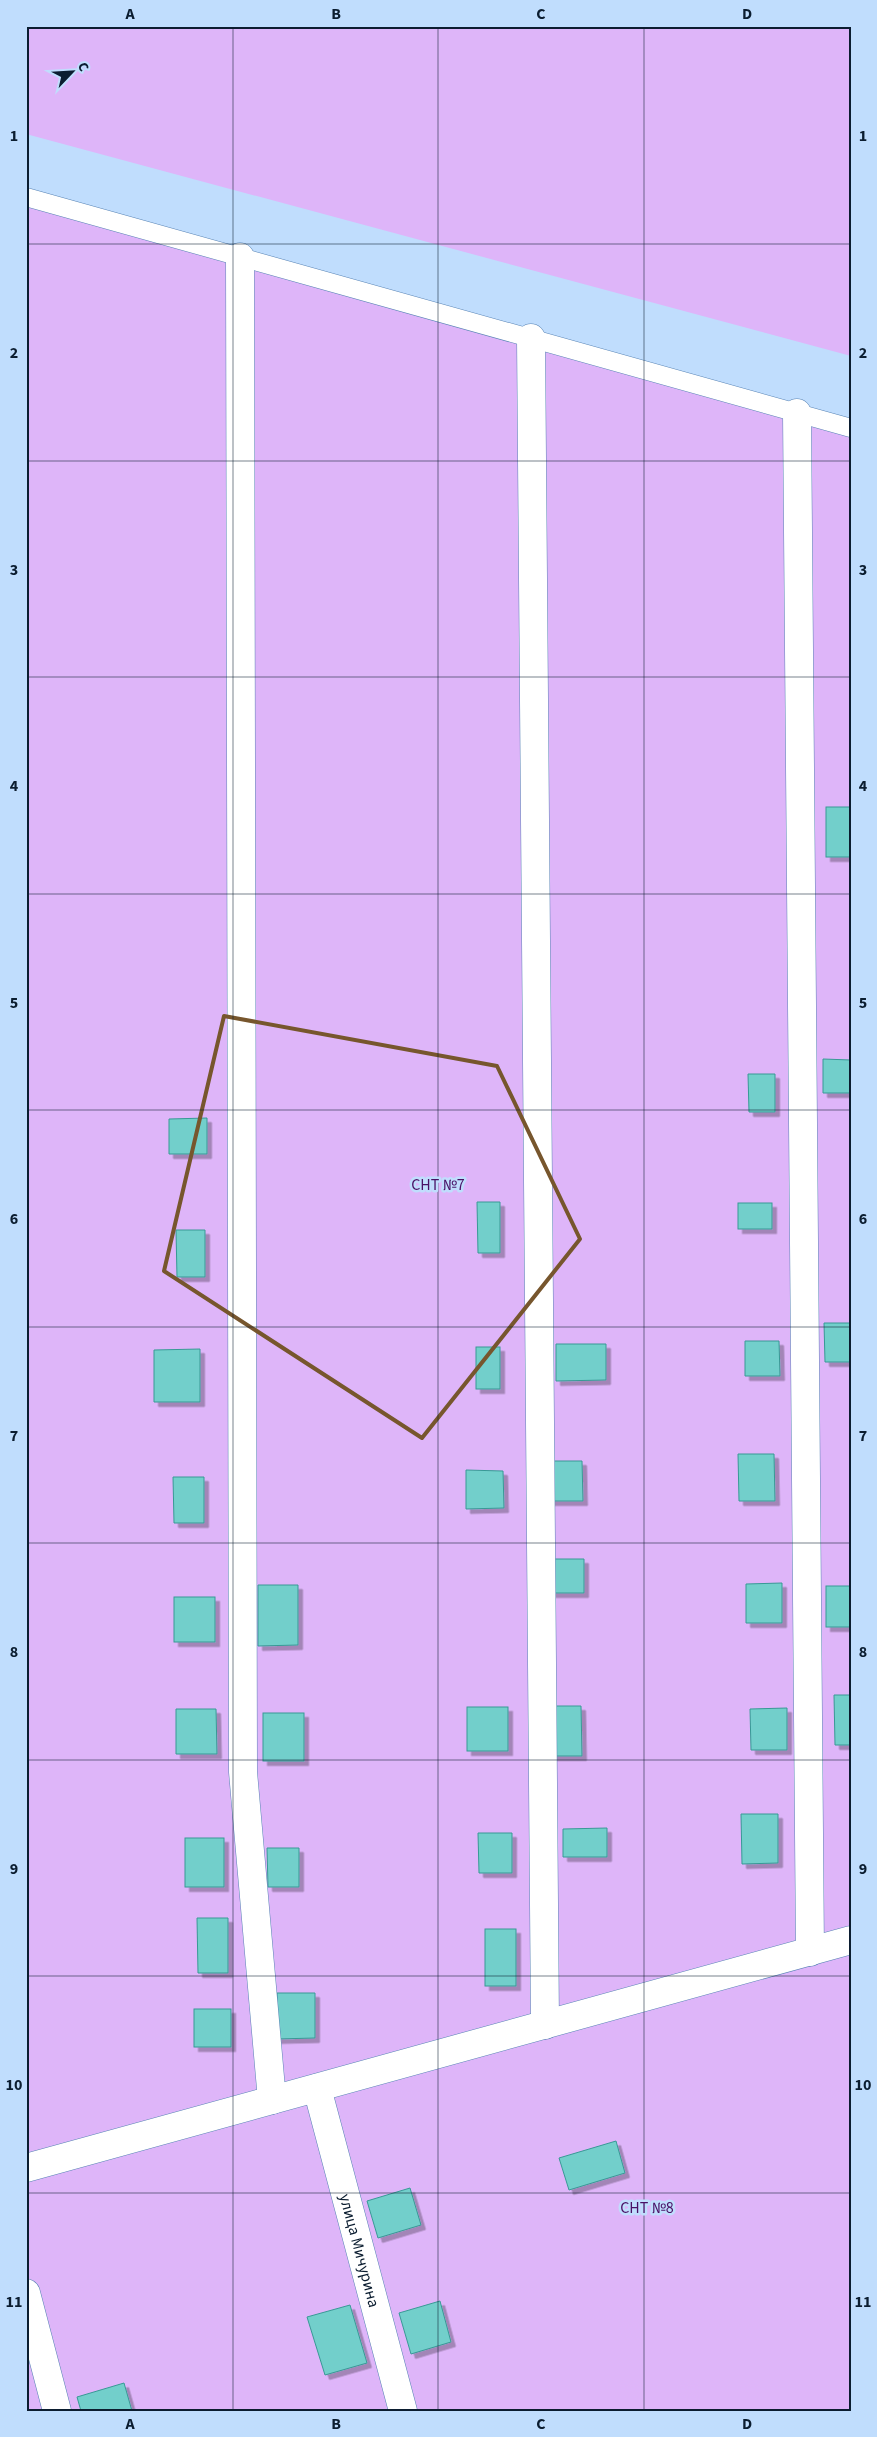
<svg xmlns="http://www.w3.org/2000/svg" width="877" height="2437" viewBox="0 0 877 2437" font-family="'Source Sans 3',sans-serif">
<defs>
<filter id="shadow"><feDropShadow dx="4.5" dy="4.5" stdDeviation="0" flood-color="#0004"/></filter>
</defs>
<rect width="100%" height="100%" fill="#c0ddfd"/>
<g fill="#deb5f9">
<polygon points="26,26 851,26 851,356 26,134"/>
<polygon points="26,197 851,428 851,2411 26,2411"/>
</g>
<g fill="#72cfcb" stroke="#389995" filter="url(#shadow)">
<rect x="826" y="807" width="25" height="50"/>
<polygon points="823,1059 851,1060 851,1093 823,1093"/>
<polygon points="748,1074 775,1074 775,1112 749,1112"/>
<polygon points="207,1118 207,1154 169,1154 169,1119"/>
<polygon points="477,1202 500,1202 500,1253 478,1253"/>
<rect x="738" y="1203" width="34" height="26"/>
<polygon points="176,1230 205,1230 205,1277 177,1277"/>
<polygon points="824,1323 850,1323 851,1362 825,1362"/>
<polygon points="745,1341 779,1341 780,1376 745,1376"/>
<polygon points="556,1344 606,1344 606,1380 556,1381"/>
<rect x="476" y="1347" width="24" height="42"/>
<polygon points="200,1349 200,1402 154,1402 154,1350"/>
<polygon points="738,1454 774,1454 775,1501 739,1501"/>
<polygon points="549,1461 582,1461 583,1501 550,1501"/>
<polygon points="466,1470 503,1471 504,1508 466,1509"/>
<polygon points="173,1477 204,1477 204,1523 174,1523"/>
<polygon points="548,1559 584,1559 584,1593 549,1593"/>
<polygon points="782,1583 782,1623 746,1623 746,1584"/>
<polygon points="258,1585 298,1585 298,1645 258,1646"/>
<rect x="826" y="1586" width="25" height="41"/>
<rect x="174" y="1597" width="41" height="45"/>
<polygon points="834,1695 851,1695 851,1745 835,1745"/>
<polygon points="551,1706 581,1706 582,1756 551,1756"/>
<rect x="467" y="1707" width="41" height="44"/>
<polygon points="787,1708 787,1750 751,1750 750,1709"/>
<polygon points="176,1709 216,1709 217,1754 176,1754"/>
<rect x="263" y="1713" width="41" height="48"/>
<polygon points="741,1814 778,1814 778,1863 742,1864"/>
<polygon points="607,1828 607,1857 563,1857 563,1829"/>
<polygon points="478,1833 512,1833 512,1873 479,1873"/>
<rect x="185" y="1838" width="39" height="49"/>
<polygon points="267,1848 299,1848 299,1887 268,1887"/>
<polygon points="197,1918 228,1918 228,1973 198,1973"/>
<rect x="485" y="1929" width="31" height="57"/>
<polygon points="277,1993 315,1993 315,2038 277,2039"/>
<rect x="194" y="2009" width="37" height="38"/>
<polygon points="616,2141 625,2173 569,2190 559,2158"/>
<polygon points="410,2188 421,2225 378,2238 367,2201"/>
<polygon points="440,2301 451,2342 411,2354 399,2313"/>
<polygon points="350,2305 367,2363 325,2375 307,2317"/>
<polygon points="124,2383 132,2411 81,2411 77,2397"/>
</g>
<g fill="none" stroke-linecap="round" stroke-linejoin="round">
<g stroke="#5884b5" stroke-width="19">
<polyline id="lane" points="26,197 851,428"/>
</g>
<g stroke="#5884b5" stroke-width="29">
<g id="street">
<polyline points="240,257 243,1772 272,2100"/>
<polyline points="531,338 545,2025"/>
<polyline points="797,413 810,1952"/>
<path id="s1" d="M317,2088L403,2411"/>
<polyline points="26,2168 851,1940"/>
<polyline points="26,2293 57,2411"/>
</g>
</g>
<use href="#lane" stroke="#fff" stroke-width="18"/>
<use href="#street" stroke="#fff" stroke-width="28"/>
</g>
<path fill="none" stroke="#77562d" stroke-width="4" stroke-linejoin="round" d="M224,1016L497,1066L580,1239L422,1438L164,1271Z"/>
<path fill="none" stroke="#0b1d30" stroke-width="1" stroke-opacity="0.55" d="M233,26V2411M438,26V2411M644,26V2411M26,244H851M26,461H851M26,677H851M26,894H851M26,1110H851M26,1327H851M26,1543H851M26,1760H851M26,1976H851M26,2193H851"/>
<g text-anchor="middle" stroke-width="5" stroke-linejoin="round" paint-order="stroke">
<g font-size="16" fill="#491065" stroke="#c0ddfd">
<text x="438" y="1190">СНТ №7</text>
<text x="647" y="2213">СНТ №8</text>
</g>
<g font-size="16" fill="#0b1d30" stroke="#c0ddfd">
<text dy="6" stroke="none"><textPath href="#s1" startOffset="168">улица Мичурина</textPath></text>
</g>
</g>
<rect width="877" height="2437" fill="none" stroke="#c0ddfd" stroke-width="55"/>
<g transform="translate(72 72) rotate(65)" stroke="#c0ddfd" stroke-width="4" paint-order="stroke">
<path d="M0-4L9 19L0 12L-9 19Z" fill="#0b1d30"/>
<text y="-8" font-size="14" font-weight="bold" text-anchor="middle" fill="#0b1d30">С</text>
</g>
<rect x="28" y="28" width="822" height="2382" fill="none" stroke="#0b1d30" stroke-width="2"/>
<g font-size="16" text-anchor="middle" font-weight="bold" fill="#0b1d30">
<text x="130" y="19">A</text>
<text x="336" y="19">B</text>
<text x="541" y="19">C</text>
<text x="747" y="19">D</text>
<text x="14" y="141">1</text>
<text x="863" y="141">1</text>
<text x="14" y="358">2</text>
<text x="863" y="358">2</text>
<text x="14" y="575">3</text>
<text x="863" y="575">3</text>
<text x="14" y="791">4</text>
<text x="863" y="791">4</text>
<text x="14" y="1008">5</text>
<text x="863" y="1008">5</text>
<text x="14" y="1224">6</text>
<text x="863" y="1224">6</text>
<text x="14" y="1441">7</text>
<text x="863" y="1441">7</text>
<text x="14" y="1657">8</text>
<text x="863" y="1657">8</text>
<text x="14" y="1874">9</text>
<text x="863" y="1874">9</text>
<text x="14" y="2090">10</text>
<text x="863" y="2090">10</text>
<text x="14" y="2307">11</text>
<text x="863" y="2307">11</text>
<text x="130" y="2429">A</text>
<text x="336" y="2429">B</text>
<text x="541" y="2429">C</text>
<text x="747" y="2429">D</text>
</g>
</svg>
